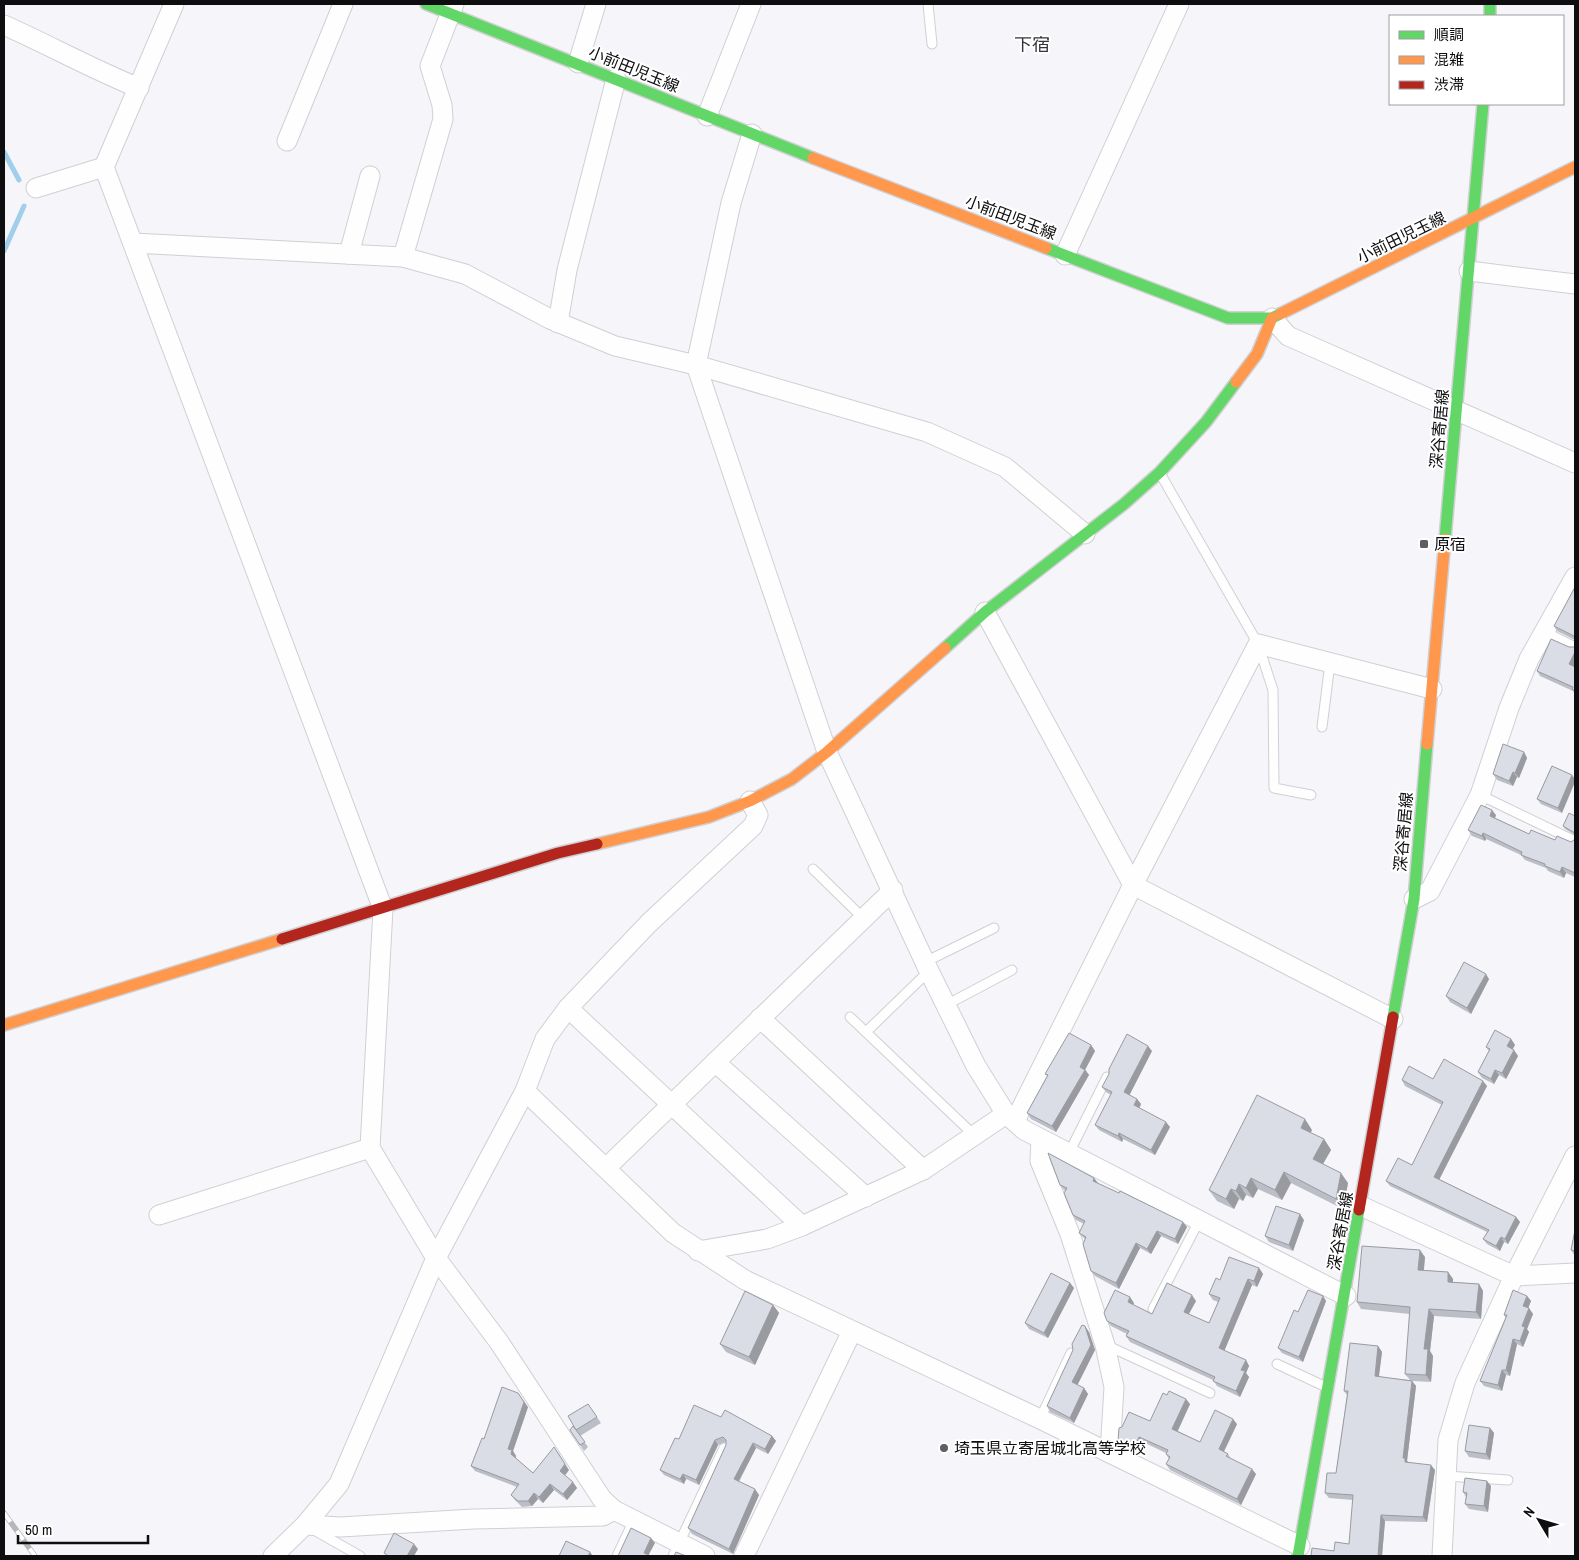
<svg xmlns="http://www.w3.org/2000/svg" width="1579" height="1560" viewBox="0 0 1579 1560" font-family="'Archivo Narrow','Noto Sans JP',sans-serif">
<rect width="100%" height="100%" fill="#f6f5fa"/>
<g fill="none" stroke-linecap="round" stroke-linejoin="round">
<g stroke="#a1ceeb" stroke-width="5">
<polyline points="4,152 19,180"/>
<polyline points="4,251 24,206"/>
</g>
<g stroke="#d0d0d3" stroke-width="11">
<g id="lane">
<polyline points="928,4 932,44"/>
<polyline points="1161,475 1258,644 1273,690 1274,788 1311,795"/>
<polyline points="1545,632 1575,647"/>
<polyline points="1322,727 1330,663"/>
<polyline points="1480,795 1575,841"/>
<polyline points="813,869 863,918"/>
<polyline points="925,962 994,928"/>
<polyline points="946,1005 1012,970"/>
<polyline points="850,1017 974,1135"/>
<polyline points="866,1032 929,971"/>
<polyline points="1069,1153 1107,1077"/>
<polyline points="1153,1309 1199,1221"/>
<polyline points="1106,1345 1210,1393"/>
<polyline points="1277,1364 1324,1386"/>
<polyline points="1040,1419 1071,1353"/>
<polyline points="1446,1476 1508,1480"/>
<polyline points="314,1530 360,1556"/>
<polyline points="617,1556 634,1520"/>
<polyline points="673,1556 724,1448"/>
</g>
</g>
<g stroke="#d0d0d3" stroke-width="21">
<g id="street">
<polyline points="174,4 104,167 383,909 370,1148 436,1258 499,1342 602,1499 614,1510 705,1556"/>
<path d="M4,25C49,45 92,69 139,88"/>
<polyline points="578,63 596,4"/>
<polyline points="707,116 751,4"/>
<polyline points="752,134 731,203 696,365 827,752 929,971 976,1066 1006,1114 1024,1130 1346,1296"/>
<polyline points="287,141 343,4"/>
<polyline points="36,188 104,167"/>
<polyline points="133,243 403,257 465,274 550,319 615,346 696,365 927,432 1005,467 1085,534"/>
<polyline points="349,254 370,176"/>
<polyline points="1065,255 1179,4"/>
<polyline points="403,257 443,119 442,105 430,66 454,4"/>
<polyline points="1469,271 1575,284"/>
<polyline points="1272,318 1288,336 1575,463"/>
<polyline points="558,323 567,270 616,79"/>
<polyline points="985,612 1133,885 1393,1019"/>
<polyline points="1414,899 1430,891 1480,795 1509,708 1529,659 1575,577"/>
<polyline points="568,1008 802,1226"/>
<polyline points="760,1018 923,1170"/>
<polyline points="715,1062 866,1197"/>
<polyline points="525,1091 673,1233 745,1280 1040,1419 1300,1546"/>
<polyline points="1015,1121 1133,885 1258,644 1432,689"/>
<polyline points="1041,1139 1040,1161 1070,1234 1105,1345 1114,1387 1110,1453"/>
<polyline points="606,1168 893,890"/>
<polyline points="1361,1206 1514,1276 1575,1273"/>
<polyline points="159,1215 370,1148"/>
<polyline points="698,1251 767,1239 802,1226 923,1170 1006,1114"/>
<polyline points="305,1525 341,1527 473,1519 603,1516 614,1510"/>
<polyline points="273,1556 305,1525 339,1484 436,1258 525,1091 545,1039 568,1008 649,923 753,826 758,815 750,801"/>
<polyline points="744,1556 852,1331"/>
<polyline points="1442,1556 1448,1440 1465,1383 1514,1276 1575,1156"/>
</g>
</g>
<g stroke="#d0d0d3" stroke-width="14">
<g id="fast">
<polyline points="426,4 813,158"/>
<polyline points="1490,4 1490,16"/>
<polyline points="1046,248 1228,318 1272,318 1280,314"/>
<polyline points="1445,539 1483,104"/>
<polyline points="945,648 985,612 1124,504 1160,472 1206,422 1236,382"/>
<polyline points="1393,1017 1414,899 1427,744"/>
<polyline points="1298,1556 1359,1210"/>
</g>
</g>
<g stroke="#d0d0d3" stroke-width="14">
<g id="slow">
<polyline points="813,158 1046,248"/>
<polyline points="1280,314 1575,167"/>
<polyline points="1236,382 1257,354 1272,318"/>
<polyline points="1427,744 1445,539"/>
<polyline points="597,844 709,817 750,801 792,779 827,752 945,648"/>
<polyline points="4,1025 282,939"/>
</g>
</g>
<g stroke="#d0d0d3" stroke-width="14">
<g id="jam">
<polyline points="282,939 558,853 597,844"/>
<polyline points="1359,1210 1393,1017"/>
</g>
</g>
<use href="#lane" stroke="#fefefe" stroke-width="9"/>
<use href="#street" stroke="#fefefe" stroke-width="19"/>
<use href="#fast" stroke="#63d668" stroke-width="11"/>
<use href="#slow" stroke="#ff974d" stroke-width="11"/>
<use href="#jam" stroke="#b3261e" stroke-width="11"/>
<g stroke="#b7b7b9" stroke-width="5.5">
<polyline id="rail" points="4,1513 35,1556"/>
</g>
<use href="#rail" stroke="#fff" stroke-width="4" stroke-dasharray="11" stroke-linecap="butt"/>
</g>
<g fill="#bbbec6">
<polygon points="1575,587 1575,640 1557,631 1554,626"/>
<polygon points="1569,647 1574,647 1575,652 1575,694 1573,691 1540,676 1537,671"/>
<polygon points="1524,752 1527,758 1519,778 1517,777 1513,786 1497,780 1493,774"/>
<polygon points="1552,766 1562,813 1541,804 1537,799"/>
<polygon points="1496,815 1495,818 1529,834 1555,840 1571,842 1575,839 1575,877 1566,873 1564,878 1548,871 1546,868 1525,860 1521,855 1486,839 1485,841 1472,836 1468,830"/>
<polygon points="1575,816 1575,835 1565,829 1563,826"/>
<polygon points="1489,979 1471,1014 1450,1002 1446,996"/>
<polygon points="1511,1039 1515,1045 1512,1049 1518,1056 1506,1079 1499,1075 1494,1084 1482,1078 1478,1072 1489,1051 1486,1047"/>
<polygon points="1091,1045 1095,1051 1085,1069 1089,1075 1056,1132 1031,1119 1027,1113 1047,1076 1045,1074"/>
<polygon points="1152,1051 1129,1095 1137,1099 1141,1104 1139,1108 1170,1127 1155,1155 1123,1139 1122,1142 1099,1130 1095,1125 1111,1095 1106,1092 1102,1087"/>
<polygon points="1433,1079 1487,1086 1439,1179 1516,1217 1520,1222 1508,1244 1504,1242 1500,1251 1487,1244 1483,1239 1487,1232 1390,1186 1386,1181 1412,1165 1442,1105 1405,1086 1402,1080"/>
<polygon points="1312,1130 1310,1133 1324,1139 1331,1150 1323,1164 1348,1183 1343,1209 1291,1183 1282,1200 1258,1189 1253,1198 1246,1195 1243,1201 1239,1199 1234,1209 1217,1201 1209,1190"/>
<polygon points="1094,1178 1098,1184 1187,1227 1178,1244 1161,1236 1151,1254 1140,1248 1119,1289 1095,1276 1091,1271 1085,1239 1079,1233 1084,1224 1076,1220 1073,1215 1065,1191 1060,1185"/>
<polygon points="1304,1220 1293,1251 1269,1242 1265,1236"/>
<polygon points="1575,1230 1575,1256 1571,1250"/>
<polygon points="1425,1257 1424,1270 1448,1272 1453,1279 1453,1282 1479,1284 1483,1291 1481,1319 1434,1316 1430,1351 1433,1356 1431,1382 1412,1381 1416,1386 1407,1461 1408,1462 1435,1470 1427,1522 1385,1521 1382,1556 1311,1556 1334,1551 1349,1544 1353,1500 1329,1498 1325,1493 1336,1473 1347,1395 1344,1391 1378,1346 1382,1352 1379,1377 1410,1380 1405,1374 1410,1314 1361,1309 1357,1302"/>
<polygon points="1259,1268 1263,1274 1257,1287 1252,1285 1224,1351 1246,1360 1249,1366 1246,1373 1249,1377 1240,1397 1217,1386 1213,1380 1130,1342 1126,1336 1127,1334 1111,1326 1107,1321 1134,1303 1133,1305 1152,1314 1196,1301 1189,1314 1209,1323 1218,1302 1213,1300 1209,1294 1220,1280"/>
<polygon points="1070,1283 1074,1288 1048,1338 1029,1329 1025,1323"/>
<polygon points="1323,1296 1326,1301 1303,1362 1282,1353 1278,1348 1298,1312"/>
<polygon points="1527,1296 1531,1301 1528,1308 1533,1314 1527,1329 1529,1332 1523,1347 1517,1344 1510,1376 1506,1375 1502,1391 1484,1386 1480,1381 1506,1318 1504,1315"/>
<polygon points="773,1305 779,1313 755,1365 726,1352 720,1344"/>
<polygon points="1089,1332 1095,1350 1077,1385 1084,1388 1088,1394 1074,1423 1050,1412 1047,1406 1073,1350"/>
<polygon points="1190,1404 1178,1431 1200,1442 1237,1424 1224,1452 1228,1454 1231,1459 1256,1474 1241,1505 1170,1470 1166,1464 1169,1459 1166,1454 1166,1453 1143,1442 1138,1454 1122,1446 1118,1441 1150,1421"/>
<polygon points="528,1407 513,1451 516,1456 515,1458 533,1473 569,1470 565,1476 577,1488 567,1500 554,1490 543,1503 538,1499 532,1506 522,1507 515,1500 511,1495 517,1487 475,1471 471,1466 484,1439"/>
<polygon points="592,1410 601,1423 580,1436 576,1430"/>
<polygon points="721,1417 772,1436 776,1441 768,1454 756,1448 739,1482 759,1495 733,1554 692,1534 688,1528 726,1445 726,1442 718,1445 699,1485 686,1479 684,1484 664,1475 660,1470 679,1439"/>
<polygon points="573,1426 588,1447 584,1451 570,1430"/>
<polygon points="1490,1428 1494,1433 1490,1460 1469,1457 1465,1451"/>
<polygon points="1491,1486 1488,1512 1469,1509 1465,1504 1466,1497 1463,1492"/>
</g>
<g fill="#999ba1">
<polygon points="1575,652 1575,665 1573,670 1569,664"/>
<polygon points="1524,752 1527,758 1519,778 1515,773"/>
<polygon points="1513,772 1517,777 1513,786 1509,781"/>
<polygon points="1572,775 1575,779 1575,782 1562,813 1558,808"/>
<polygon points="1492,810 1496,815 1494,821 1490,816"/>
<polygon points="1483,833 1486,839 1485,841 1482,836"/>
<polygon points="1562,867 1566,873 1564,878 1560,872"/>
<polygon points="1486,974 1489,979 1471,1014 1467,1008"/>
<polygon points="1511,1039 1515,1045 1511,1052 1507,1046"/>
<polygon points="1091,1045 1095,1051 1084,1072 1080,1067"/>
<polygon points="1148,1046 1152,1051 1128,1098 1124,1092"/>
<polygon points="1514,1050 1518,1056 1506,1079 1502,1073"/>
<polygon points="1085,1070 1089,1075 1056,1132 1052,1126"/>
<polygon points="1495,1070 1499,1075 1494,1084 1491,1079"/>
<polygon points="1483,1081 1487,1086 1438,1182 1434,1177"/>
<polygon points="1137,1099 1141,1104 1138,1111 1134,1105"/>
<polygon points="1305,1119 1312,1130 1308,1138 1301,1128"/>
<polygon points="1166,1122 1170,1127 1155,1155 1151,1150"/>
<polygon points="1119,1133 1123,1139 1122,1142 1118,1136"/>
<polygon points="1324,1139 1331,1150 1320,1169 1313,1159"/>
<polygon points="1284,1172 1291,1183 1282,1200 1275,1190"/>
<polygon points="1341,1173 1348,1183 1343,1209 1336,1199"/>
<polygon points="1094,1178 1098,1183 1096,1186 1093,1181"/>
<polygon points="1251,1178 1258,1189 1253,1198 1246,1188"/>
<polygon points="1239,1184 1246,1195 1243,1201 1236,1191"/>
<polygon points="1231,1189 1239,1199 1234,1209 1226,1199"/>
<polygon points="1300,1214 1304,1220 1293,1251 1289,1245"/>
<polygon points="1516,1217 1520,1222 1508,1244 1505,1239"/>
<polygon points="1183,1222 1187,1227 1178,1244 1175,1239"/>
<polygon points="1157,1231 1161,1236 1151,1254 1147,1249"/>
<polygon points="1501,1237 1504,1242 1500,1251 1496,1246"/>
<polygon points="1136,1243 1140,1248 1119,1289 1116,1283"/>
<polygon points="1420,1250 1425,1257 1423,1277 1418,1270"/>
<polygon points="1259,1268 1263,1274 1257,1287 1254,1281"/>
<polygon points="1448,1272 1453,1279 1453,1289 1448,1282"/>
<polygon points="1248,1279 1252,1285 1223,1354 1219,1348"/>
<polygon points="1070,1283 1074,1288 1048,1338 1044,1333"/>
<polygon points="1479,1284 1483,1291 1481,1319 1476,1312"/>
<polygon points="1192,1295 1196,1301 1187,1317 1184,1312"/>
<polygon points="1323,1296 1326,1301 1303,1362 1299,1357"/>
<polygon points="1527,1296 1531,1301 1527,1311 1523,1306"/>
<polygon points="1130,1297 1134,1303 1132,1308 1128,1302"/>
<polygon points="773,1305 779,1313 755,1365 749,1357"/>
<polygon points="1529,1308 1533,1314 1527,1329 1529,1332 1523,1347 1520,1341 1522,1326"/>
<polygon points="1429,1309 1434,1316 1430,1351 1433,1356 1431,1382 1426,1375 1424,1349"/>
<polygon points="1085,1326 1089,1332 1095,1350 1076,1388 1072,1382"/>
<polygon points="1513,1339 1517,1344 1510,1376 1506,1370"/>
<polygon points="1378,1346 1382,1352 1378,1382 1375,1376"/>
<polygon points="1246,1360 1249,1366 1246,1373 1249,1377 1240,1397 1236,1391 1241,1370"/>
<polygon points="1502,1370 1506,1375 1502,1391 1498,1385"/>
<polygon points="1412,1381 1416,1386 1407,1461 1409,1463 1405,1462 1403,1458"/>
<polygon points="1084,1388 1088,1394 1074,1423 1070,1418"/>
<polygon points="518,1393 528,1407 513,1451 516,1456 515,1460 508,1449"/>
<polygon points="1186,1399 1190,1404 1176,1434 1172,1429"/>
<polygon points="1233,1419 1237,1424 1222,1455 1219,1449"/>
<polygon points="1490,1428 1494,1433 1490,1460 1486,1454"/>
<polygon points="772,1436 776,1441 768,1454 765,1449"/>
<polygon points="1139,1437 1143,1442 1138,1454 1134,1449"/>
<polygon points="715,1440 718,1445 699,1485 696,1480"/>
<polygon points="753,1443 756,1448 737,1484 734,1479"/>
<polygon points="558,1453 569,1470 563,1477 560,1471"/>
<polygon points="1431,1465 1435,1470 1427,1522 1423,1517"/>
<polygon points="1252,1469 1256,1474 1241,1505 1237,1499"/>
<polygon points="683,1474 686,1479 684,1484 680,1479"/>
<polygon points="1487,1481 1491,1486 1488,1512 1484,1506"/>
<polygon points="573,1482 577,1488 567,1500 563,1494"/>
<polygon points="550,1484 554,1490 543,1503 539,1497"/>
<polygon points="755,1489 759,1495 733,1554 729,1549"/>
<polygon points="534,1493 538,1499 532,1506 528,1501"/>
<polygon points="1381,1515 1385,1521 1382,1556 1378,1556"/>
<polygon points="651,1538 655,1543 648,1556 644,1553"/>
<polygon points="414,1544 418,1549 414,1556 407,1556"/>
<polygon points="590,1552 593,1556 588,1556"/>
</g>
<g fill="#dadde6" stroke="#999ba1">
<polygon points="1575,587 1575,639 1574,636 1554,626"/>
<polygon points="1551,639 1569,647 1574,647 1575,646 1575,652 1569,664 1575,667 1575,691 1572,689 1573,687 1537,671"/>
<polygon points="1503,744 1524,752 1515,773 1513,772 1509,781 1493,774"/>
<polygon points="1552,766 1572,775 1558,808 1537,799"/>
<polygon points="1481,805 1492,810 1490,816 1529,834 1531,830 1555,840 1557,836 1571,842 1575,839 1575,873 1562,867 1560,872 1545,866 1545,864 1521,855 1522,852 1483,833 1482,836 1468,830"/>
<polygon points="1569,813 1575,816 1575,833 1563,826"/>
<polygon points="1464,962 1486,974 1467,1008 1446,996"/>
<polygon points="1495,1030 1511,1039 1507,1046 1514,1050 1502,1073 1495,1070 1491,1079 1478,1072 1490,1049 1486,1047"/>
<polygon points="1069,1033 1091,1045 1080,1067 1085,1070 1052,1126 1027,1113 1048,1075 1045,1074"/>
<polygon points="1127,1034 1148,1046 1124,1092 1137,1099 1134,1105 1166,1122 1151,1150 1119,1133 1118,1136 1095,1125 1112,1092 1102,1087 1109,1074 1109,1069"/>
<polygon points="1444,1059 1483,1081 1434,1177 1516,1217 1505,1239 1501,1237 1496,1246 1483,1239 1489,1230 1386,1181 1398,1158 1412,1165 1443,1102 1402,1080 1409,1066 1433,1079"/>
<polygon points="1257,1095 1305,1119 1301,1128 1324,1139 1313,1159 1341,1173 1336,1199 1284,1172 1275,1190 1251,1178 1246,1188 1239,1184 1236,1191 1231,1189 1226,1199 1209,1190"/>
<polygon points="1048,1153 1094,1178 1093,1181 1119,1193 1120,1191 1183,1222 1175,1239 1157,1231 1147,1249 1136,1243 1116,1283 1091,1271 1083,1244 1086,1237 1079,1233 1085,1221 1073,1215 1064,1193 1067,1188 1060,1185"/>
<polygon points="1276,1206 1300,1214 1289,1245 1265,1236"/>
<polygon points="1575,1230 1575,1251 1571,1250"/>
<polygon points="1362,1246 1420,1250 1418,1270 1448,1272 1448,1282 1479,1284 1476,1312 1429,1309 1424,1349 1428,1349 1426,1375 1405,1374 1410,1307 1357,1302"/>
<polygon points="1229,1257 1259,1268 1254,1281 1248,1279 1219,1348 1246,1360 1241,1370 1245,1371 1236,1391 1213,1381 1215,1377 1126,1336 1129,1331 1107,1321 1104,1313 1115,1290 1130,1297 1128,1302 1152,1314 1167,1283 1192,1295 1184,1312 1209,1323 1220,1298 1209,1294 1216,1278 1220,1280"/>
<polygon points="1051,1273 1070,1283 1044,1333 1025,1323"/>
<polygon points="1308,1290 1323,1296 1299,1357 1278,1348 1294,1310 1298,1312"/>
<polygon points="1513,1290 1527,1296 1523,1306 1529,1308 1522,1326 1525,1327 1520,1341 1513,1339 1506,1370 1502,1370 1498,1385 1480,1381 1507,1315 1504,1315"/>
<polygon points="745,1291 773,1305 749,1357 720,1344"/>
<polygon points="1082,1325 1085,1326 1091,1345 1072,1382 1084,1388 1070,1418 1047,1406 1073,1350 1072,1344"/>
<polygon points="1350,1343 1378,1346 1375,1376 1412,1381 1403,1458 1405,1458 1405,1462 1431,1465 1423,1517 1381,1515 1378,1556 1311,1556 1312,1548 1334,1551 1335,1542 1349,1544 1353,1495 1325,1493 1327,1473 1336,1473 1348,1391 1344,1391"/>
<polygon points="502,1387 518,1393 524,1402 508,1449 512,1450 511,1454 533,1473 554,1447 565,1464 560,1471 573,1482 563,1494 550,1484 539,1497 534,1493 528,1501 518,1501 511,1495 519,1484 471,1466 482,1438 484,1439"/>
<polygon points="1169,1391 1186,1399 1172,1429 1200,1442 1215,1410 1233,1419 1219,1449 1228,1454 1226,1456 1252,1469 1237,1499 1166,1464 1170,1457 1166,1454 1168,1450 1139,1437 1134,1449 1118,1441 1119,1428 1122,1427 1129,1412 1150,1421 1163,1393 1167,1395"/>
<polygon points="588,1404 597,1417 576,1430 568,1416"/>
<polygon points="694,1405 721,1417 725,1410 772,1436 765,1449 753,1443 734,1479 755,1489 729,1549 688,1528 726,1445 726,1440 723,1437 715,1440 696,1480 683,1474 680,1479 660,1470 675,1438 679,1439"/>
<polygon points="1469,1425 1490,1428 1486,1454 1465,1451"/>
<polygon points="573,1426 585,1442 580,1445 570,1430"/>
<polygon points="1465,1478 1487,1481 1484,1506 1465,1504 1467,1493 1463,1492"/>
<polygon points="631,1528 651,1538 644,1553 651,1556 618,1556"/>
<polygon points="394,1533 414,1544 407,1556 386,1556 387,1555 384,1553"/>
<polygon points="566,1541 590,1552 588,1556 559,1556"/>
<polygon points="676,1552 686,1556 674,1556"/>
</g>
<g fill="#5f5e61" stroke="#fff" stroke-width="2">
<rect x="1419" y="539" width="10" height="10" rx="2.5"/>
<circle cx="944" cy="1448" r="5"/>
</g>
<g text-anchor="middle" stroke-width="4" stroke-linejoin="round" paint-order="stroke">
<g font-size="16" fill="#0e0d0f" stroke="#fff">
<text transform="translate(634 69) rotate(22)" y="6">小前田児玉線</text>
<text transform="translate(1011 217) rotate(21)" y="6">小前田児玉線</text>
<text transform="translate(1401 237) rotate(-26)" y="6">小前田児玉線</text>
<text transform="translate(1439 429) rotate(-85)" y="6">深谷寄居線</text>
<text transform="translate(1403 832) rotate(-85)" y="6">深谷寄居線</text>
<text transform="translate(1340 1231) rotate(-80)" y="6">深谷寄居線</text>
</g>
<g font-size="16" fill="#0e0d0f" stroke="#fff" text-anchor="start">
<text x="1434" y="550">原宿</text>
<text x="954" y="1454">埼玉県立寄居城北高等学校</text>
</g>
<g font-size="18" fill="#353439" stroke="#fff">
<text x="1032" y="51">下宿</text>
</g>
</g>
<rect width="1579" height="1560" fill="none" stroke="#0e0d0f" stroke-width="10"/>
<rect x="1389" y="15" width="175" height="90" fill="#ffffff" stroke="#9f9e9f"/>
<rect x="1399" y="31" width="25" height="8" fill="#63d668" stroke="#9f9e9f"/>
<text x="1434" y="40" font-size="15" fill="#0e0d0f">順調</text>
<rect x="1399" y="56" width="25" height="8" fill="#ff974d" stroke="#9f9e9f"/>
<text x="1434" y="65" font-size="15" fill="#0e0d0f">混雑</text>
<rect x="1399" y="81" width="25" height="8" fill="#b3261e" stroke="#9f9e9f"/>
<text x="1434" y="90" font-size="15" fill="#0e0d0f">渋滞</text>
<g transform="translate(1539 1520) rotate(308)" stroke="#ffffff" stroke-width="4" paint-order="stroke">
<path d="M0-4L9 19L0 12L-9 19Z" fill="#0e0d0f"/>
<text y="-8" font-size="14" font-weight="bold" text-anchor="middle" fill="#0e0d0f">N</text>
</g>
<path d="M18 1535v8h130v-8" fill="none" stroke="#0e0d0f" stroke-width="2.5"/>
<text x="25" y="1535" font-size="15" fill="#0e0d0f" stroke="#ffffff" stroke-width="4" paint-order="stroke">50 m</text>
</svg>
